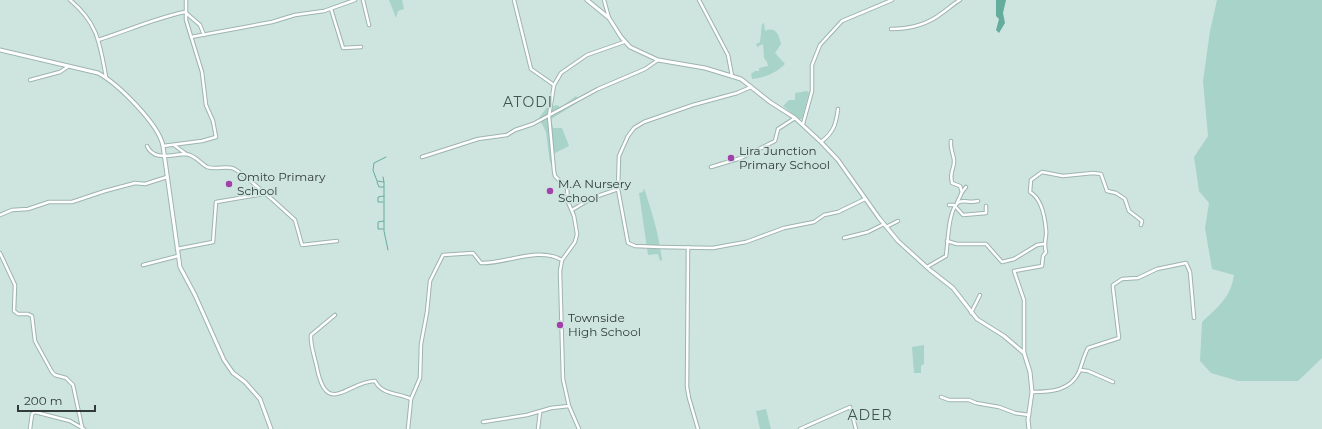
<svg xmlns="http://www.w3.org/2000/svg" width="1322" height="429" viewBox="0 0 1322 429" font-family="Montserrat,sans-serif">
<rect width="100%" height="100%" fill="#cee5df"/>
<g fill="#a8d3c8">
<polygon points="389,0 402,0 404,9 398,11 396,18"/>
<path d="M1217,0H1322V358L1298,381H1238L1211,373L1200,361L1202,322C1218,307 1231,297 1234,275L1212,269L1205,228L1209,203L1199,191L1194,157L1208,136L1203,81L1210,31Z"/>
<path d="M764,23L765,31C776,26 779,35 781,44L775,53L785,64C774,74 767,77 752,79L751,74L755,71H759V68L768,66L767,62L764,58L763,44L757,47L756,44L760,42L762,24Z"/>
<polygon points="807,91 809,93 802,119 799,119 783,106 789,100 795,100 795,93"/>
<polygon points="576,96 580,101 551,119 553,128 562,128 569,146 551,155 552,162 550,163 546,132 539,118 547,107 558,105 560,108"/>
<path d="M644,188C652,212 659,235 662,260L660,261L658,254L648,255L639,193L643,192Z"/>
<polygon points="924,345 924,364 921,366 921,373 914,373 912,347"/>
<polygon points="766,409 771,429 760,429 756,411"/>
</g>
<polygon fill="#64ad9c" points="996,0 1006,0 1003,13 1005,23 999,33 996,30 999,19 996,16"/>
<g fill="none" stroke-linecap="round" stroke-linejoin="round">
<g stroke="#64ad9c" stroke-width="1">
<polyline points="386,157 374,163 373,170 377,181 384,182 384,231 388,250"/>
<polyline points="383,177 384,182"/>
<polyline points="377,182 379,187 384,187"/>
<polyline points="383,202 378,202 378,197 384,196"/>
<polyline points="383,229 378,229 378,222 384,221"/>
</g>
<g stroke="#9eb4ae" stroke-width="4.5">
<g id="minor">
<path d="M70,0C98,23 100,44 106,77"/>
<polyline points="363,0 369,25"/>
<polyline points="514,0 531,69 554,85"/>
<polyline points="604,0 609,18"/>
<polyline points="699,0 728,55 732,76"/>
<polyline points="331,9 343,48 361,47"/>
<path d="M891,29C910,29 927,25 942,13C948,9 953,4 960,0"/>
<polyline points="191,37 272,22 295,15 324,11 355,0"/>
<path d="M98,40C127,31 155,18 185,12L200,25L204,35"/>
<polyline points="30,80 60,72 69,66"/>
<polyline points="751,87 737,93 693,105 644,122 634,128 628,136 619,156 618,189 628,243 635,246 660,247 713,248 729,245 746,242 784,228 814,222 824,215 838,212 865,199"/>
<polyline points="803,124 812,91 812,65 820,45 842,21 892,0"/>
<path d="M951,141C950,148 953,153 954,160C955,169 949,170 952,183L960,186L962,192"/>
<path d="M821,142C834,132 836,124 838,109"/>
<polyline points="174,145 186,154"/>
<path d="M147,146C154,162 173,154 186,154C195,155 200,163 207,167C215,170 224,166 232,168C240,170 265,194 273,200L295,220L302,245L337,241"/>
<polyline points="163,146 202,141 216,137 213,121 206,105 202,72 186,20 186,0"/>
<polyline points="422,157 478,139 507,135 515,130 533,124 598,89 645,69 658,60"/>
<polyline points="711,167 741,158 775,141 778,129 795,118"/>
<polyline points="957,203 962,192 966,187"/>
<polyline points="949,205 954,205 963,215 986,213 986,206"/>
<polyline points="572,210 592,198 618,189"/>
<polyline points="0,215 12,210 28,209 49,202 72,202 105,191 135,183 145,184 167,177"/>
<polyline points="886,227 898,221"/>
<polyline points="844,238 868,232 884,224"/>
<polyline points="947,241 957,244 986,244 1002,262 1014,259 1037,245 1043,244"/>
<polyline points="688,247 687,387 689,398 698,429"/>
<polyline points="177,249 213,242 216,202 264,194"/>
<polyline points="0,253 15,285 14,311 18,314 28,314 32,316 35,341 52,372 55,375 66,378 73,385 82,427"/>
<polyline points="143,265 178,256"/>
<path d="M927,267L946,256C948,244 948,208 959,202C964,200 971,203 978,201"/>
<polyline points="971,313 980,295"/>
<path d="M335,315L311,335C310,345 315,358 317,368C327,418 348,381 375,381C382,395 399,393 411,399"/>
<path d="M1024,353V300L1014,271L1042,266L1043,256L1046,252C1043,242 1047,239 1046,230C1045,218 1042,199 1030,192L1031,180L1042,172L1063,176L1093,173L1101,174L1107,191L1116,193L1125,199L1129,211L1142,221L1141,225"/>
<polyline points="1080,370 1088,371 1113,382"/>
<path d="M1032,392C1051,392 1070,391 1079,372C1082,364 1084,355 1088,348L1119,338L1113,288V285L1122,279L1138,278L1157,269L1186,263L1190,272L1194,318"/>
<polyline points="941,397 949,400 969,400 976,403 999,407 1015,413 1029,415"/>
<polyline points="483,422 527,415 551,408 569,406"/>
<polyline points="30,429 32,414 35,412 70,421 84,429"/>
<path d="M408,429L411,399L420,378L421,344L427,312L430,281L443,255L473,253L481,263C506,264 538,246 562,260"/>
<polyline points="538,429 540,412"/>
<polyline points="579,429 569,406 563,379 560,271 562,260 575,242 577,234 574,216 568,202 567,188 555,176 554,171 549,116 554,85 561,73 587,55 624,42"/>
<polyline points="800,429 850,407 856,429"/>
</g>
</g>
<g stroke="#9eb4ae" stroke-width="5">
<g id="tertiary">
<polyline points="587,0 609,18 621,37 630,47 658,60 705,68 741,79 770,102 795,118 821,142 838,160 879,218 898,241 930,270 953,288 977,319 1004,336 1024,353 1030,372 1032,392 1028,420 1029,429"/>
<path d="M0,50L98,73C117,83 159,124 163,146L180,267L195,295L224,360L233,373L245,382L260,399L271,429"/>
</g>
</g>
<use href="#minor" stroke="#fff" stroke-width="2.5"/>
<use href="#tertiary" stroke="#fff" stroke-width="3"/>
</g>
<g fill="#a241a9" stroke="#cee5df" stroke-width="1.5">
<circle cx="731" cy="158" r="4"/>
<circle cx="229" cy="184" r="4"/>
<circle cx="550" cy="191" r="4"/>
<circle cx="560" cy="325" r="4"/>
</g>
<g text-anchor="middle" stroke-width="3.5" stroke-linejoin="round" paint-order="stroke">
<g font-size="12" fill="#323b39" stroke="#cee5df" text-anchor="start">
<text x="739" y="155">Lira Junction<tspan x="739" dy="14">Primary School</tspan></text>
<text x="237" y="181">Omito Primary<tspan x="237" dy="14">School</tspan></text>
<text x="558" y="188">M.A Nursery<tspan x="558" dy="14">School</tspan></text>
<text x="568" y="322">Townside<tspan x="568" dy="14">High School</tspan></text>
</g>
<g font-size="14" letter-spacing="1" fill="#3f544e" stroke="#cee5df">
<text x="528" y="107">ATODI</text>
<text x="870" y="420">ADER</text>
</g>
</g>
<path d="M18 405v6h77v-6" fill="none" stroke="#323b39" stroke-width="2"/>
<text x="24" y="405" font-size="12" fill="#323b39" stroke="#cee5df" stroke-width="3" paint-order="stroke">200 m</text>
</svg>
